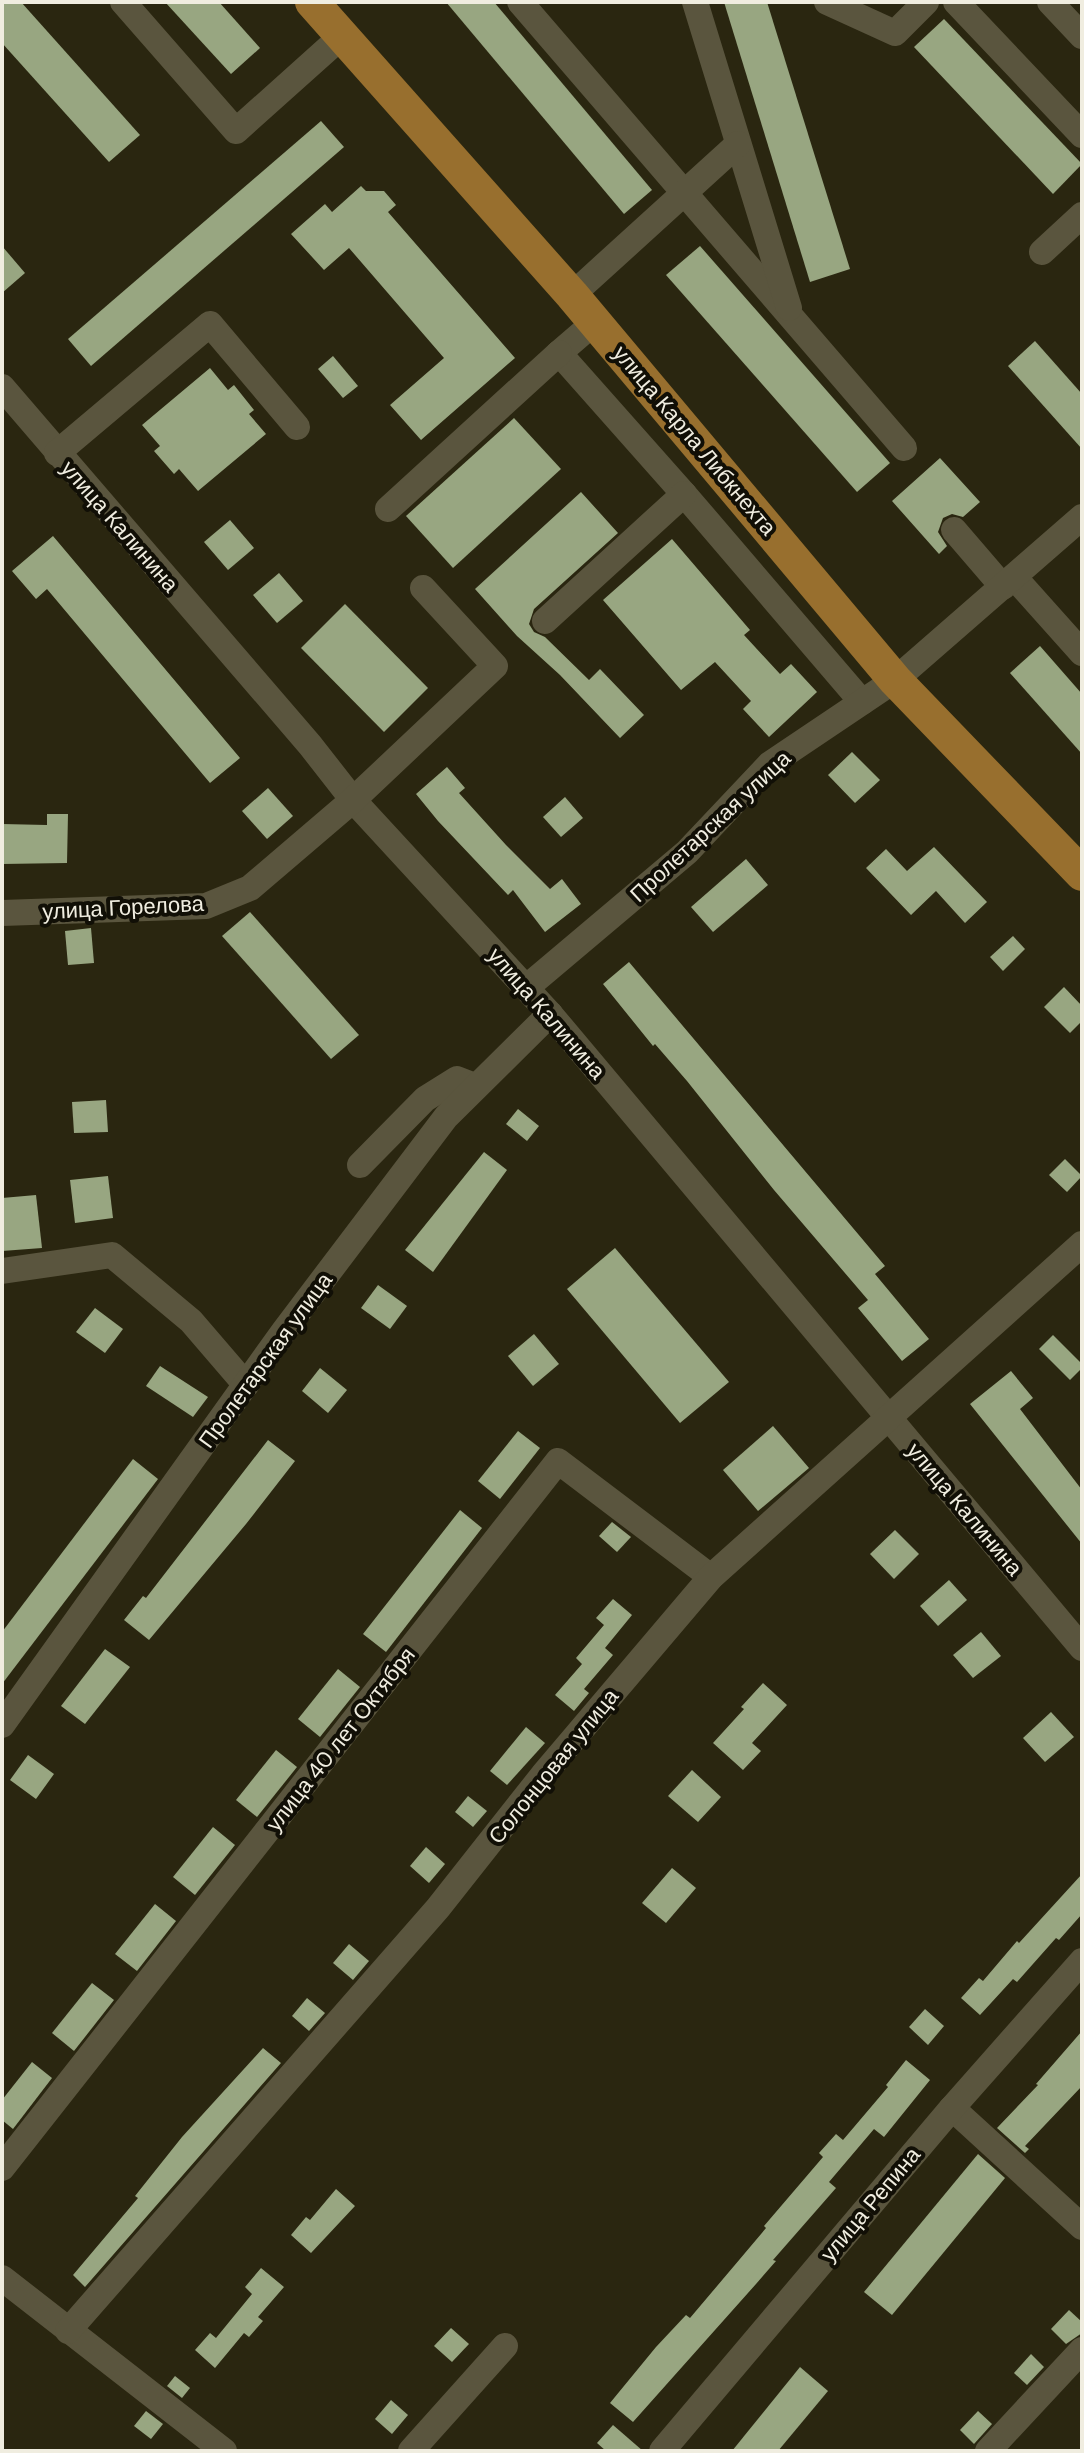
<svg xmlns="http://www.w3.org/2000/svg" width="1084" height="2453" viewBox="0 0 1084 2453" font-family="'DM Sans',sans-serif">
<rect width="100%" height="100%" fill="#2a2610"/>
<g fill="#98a681">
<polygon points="2,2 21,2 140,135 109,162 2,43"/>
<polygon points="165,2 219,2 260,48 231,74"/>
<polygon points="446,2 494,2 652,190 624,214"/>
<polygon points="724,2 767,2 850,269 810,282"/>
<polygon points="944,19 1082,164 1053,194 914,47"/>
<polygon points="321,121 344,147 91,366 68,339"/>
<polygon points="361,186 366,191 384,191 396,205 388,212 515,358 421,440 390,405 444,358 349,248 324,270 291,234 325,204 332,212"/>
<polygon points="2,246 25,273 2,293"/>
<polygon points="700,246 890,463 857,492 666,275"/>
<polygon points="1035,341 1082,394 1082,449 1008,366"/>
<polygon points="333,356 358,386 343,398 318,369"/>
<polygon points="210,368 228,390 234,385 254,410 249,414 266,434 198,491 179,469 174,474 154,451 160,446 142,425"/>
<polygon points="514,418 561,469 453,568 406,516"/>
<polygon points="940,458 980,502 963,517 952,514 943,518 938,532 947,546 939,554 892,501"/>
<polygon points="581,492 618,533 534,609 529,624 534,632 545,637 589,680 600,669 644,715 620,738 560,675 517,636 475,589"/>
<polygon points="230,520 254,548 228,570 204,542"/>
<polygon points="53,536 240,758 210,783 47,589 36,599 12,571"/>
<polygon points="672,539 750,630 744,635 780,674 791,664 817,692 769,737 743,709 751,701 715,662 681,690 603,600"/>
<polygon points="279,573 303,601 277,623 253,595"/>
<polygon points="345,604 428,688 384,732 301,648"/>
<polygon points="1040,646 1082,694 1082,754 1010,673"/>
<polygon points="852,752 880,780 855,803 828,775"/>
<polygon points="447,767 465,788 459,793 506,845 550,889 562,879 581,904 545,932 513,890 508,895 438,821 416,794"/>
<polygon points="268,788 293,816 267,839 242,811"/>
<polygon points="565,797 583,818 561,837 543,817"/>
<polygon points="47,814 68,814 67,863 2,864 2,824 47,825"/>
<polygon points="934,847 987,902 965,923 936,891 911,915 866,868 886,849 907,871"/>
<polygon points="746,859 768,885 713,932 691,907"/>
<polygon points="250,912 359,1035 331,1059 222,936"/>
<polygon points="91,928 94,963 68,965 65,931"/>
<polygon points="1013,936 1025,949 1003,971 990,957"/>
<polygon points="629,962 885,1266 875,1274 929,1339 902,1361 858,1308 868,1300 774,1190 687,1081 655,1044 653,1046 603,984"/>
<polygon points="1064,987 1082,1006 1082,1021 1070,1033 1044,1007"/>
<polygon points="106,1100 108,1132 74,1133 72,1102"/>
<polygon points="518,1109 539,1126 527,1141 506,1124"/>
<polygon points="484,1152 507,1170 433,1272 405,1250"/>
<polygon points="1065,1159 1082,1176 1067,1192 1049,1175"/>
<polygon points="108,1176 113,1218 75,1223 70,1180"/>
<polygon points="36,1195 42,1248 2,1251 2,1198"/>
<polygon points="615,1248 729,1382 680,1423 567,1289"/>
<polygon points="378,1285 407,1306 390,1329 361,1308"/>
<polygon points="95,1308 123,1329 105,1353 76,1332"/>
<polygon points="534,1334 559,1364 533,1386 508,1356"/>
<polygon points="1053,1335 1082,1364 1082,1368 1070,1380 1039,1349"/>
<polygon points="160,1366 208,1397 193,1417 146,1386"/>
<polygon points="320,1368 347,1390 328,1413 302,1391"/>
<polygon points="1011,1371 1033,1398 1020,1409 1082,1490 1082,1544 970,1404"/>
<polygon points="773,1426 809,1468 758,1511 723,1470"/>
<polygon points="518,1431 540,1448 500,1499 478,1481"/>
<polygon points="268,1440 295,1461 246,1524 149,1640 124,1620 143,1596 146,1598"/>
<polygon points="133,1459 158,1479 2,1684 2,1632"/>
<polygon points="460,1510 482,1528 386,1652 363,1634"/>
<polygon points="612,1522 631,1537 617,1552 599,1536"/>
<polygon points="895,1530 919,1554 894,1579 870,1554"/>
<polygon points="949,1580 967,1600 938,1626 920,1606"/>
<polygon points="613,1599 632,1615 605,1648 613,1655 584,1689 589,1693 574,1711 555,1695 582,1664 576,1658 604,1625 596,1618"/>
<polygon points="981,1632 1001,1656 973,1678 953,1655"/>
<polygon points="105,1649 130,1667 85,1724 61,1706"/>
<polygon points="338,1669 360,1687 320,1737 298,1719"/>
<polygon points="763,1683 787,1705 752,1743 761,1751 743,1770 713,1743 744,1709 741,1707"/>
<polygon points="1051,1712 1074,1737 1045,1762 1023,1738"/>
<polygon points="526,1727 545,1743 507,1785 490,1771"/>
<polygon points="276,1750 297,1767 257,1817 236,1800"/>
<polygon points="28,1755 54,1774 36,1799 10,1780"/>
<polygon points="692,1770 721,1797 698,1822 668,1796"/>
<polygon points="468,1796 487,1811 473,1827 455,1812"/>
<polygon points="213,1827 235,1845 195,1895 173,1877"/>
<polygon points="426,1847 445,1864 429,1883 410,1866"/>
<polygon points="672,1868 696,1888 666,1923 642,1903"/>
<polygon points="1082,1874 1082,1914 1059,1940 1056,1938 1017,1982 1013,1979 980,2015 961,1998 979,1978 983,1981 1017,1941 1019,1943"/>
<polygon points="155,1904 176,1921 137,1971 115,1954"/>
<polygon points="349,1944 369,1961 353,1980 333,1963"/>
<polygon points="92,1983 114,2000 74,2051 52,2033"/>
<polygon points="307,1998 325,2013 309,2031 292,2016"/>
<polygon points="925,2009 944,2026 928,2045 909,2027"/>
<polygon points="1082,2031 1082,2086 1025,2146 1029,2149 1025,2153 997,2128 1038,2085 1036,2084"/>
<polygon points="263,2048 281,2063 85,2287 73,2275 138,2198 135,2196 182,2137"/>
<polygon points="906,2060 930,2080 884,2137 874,2129 829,2182 836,2188 773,2260 776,2261 756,2284 633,2422 610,2403 656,2347 686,2315 690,2318 734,2266 766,2228 764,2226 823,2157 819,2153 836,2134 843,2140 888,2087 886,2085"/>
<polygon points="32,2062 52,2078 13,2129 2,2120 2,2100"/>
<polygon points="978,2154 1005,2178 892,2315 864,2292"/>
<polygon points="336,2189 355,2206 311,2253 291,2235 306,2217 310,2220"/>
<polygon points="261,2268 284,2287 258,2317 263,2321 249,2337 244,2333 215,2368 195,2350 210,2333 216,2338 252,2294 245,2287"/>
<polygon points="1069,2310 1082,2322 1082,2333 1066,2344 1051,2329"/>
<polygon points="451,2328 469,2344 452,2362 434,2346"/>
<polygon points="1031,2354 1044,2367 1027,2385 1014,2373"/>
<polygon points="800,2367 828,2391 778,2451 732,2451"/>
<polygon points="175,2376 190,2388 182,2398 167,2386"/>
<polygon points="391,2400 408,2415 392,2434 375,2419"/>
<polygon points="146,2411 163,2424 151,2439 134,2426"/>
<polygon points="978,2411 992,2424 974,2444 960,2430"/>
<polygon points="613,2425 643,2451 606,2451 597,2443"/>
</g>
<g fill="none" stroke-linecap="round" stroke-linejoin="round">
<g stroke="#5a553e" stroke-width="26">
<polyline points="123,2 236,131 342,36"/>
<polyline points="520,2 904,448"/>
<polyline points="695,2 789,308"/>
<polyline points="827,2 895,33 926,2"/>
<polyline points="956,2 1082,135"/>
<polyline points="1050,2 1082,36"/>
<polyline points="1042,252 1082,215"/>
<polyline points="572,295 738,144"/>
<polyline points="595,322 559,353 684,494 862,702"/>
<polyline points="2,387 310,745 353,800 550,1014 1082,1648"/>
<polyline points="57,453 210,324 297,427"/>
<polyline points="388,509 559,353"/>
<polyline points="954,530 1003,587"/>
<polyline points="1014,577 1082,653"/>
<polyline points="545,621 684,494"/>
<polyline points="2,913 206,906 250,888 353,800 495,666 423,588"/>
<polyline points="527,987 687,852 770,764 895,680 1082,517"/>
<polyline points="360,1165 425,1099 457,1079 475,1086"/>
<polyline points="2,1271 112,1255 191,1321 246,1385"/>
<polyline points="2,1725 284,1331 446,1117 550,1014"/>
<polyline points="952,2108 1082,2227"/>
<polyline points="2,2168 558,1461 711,1577"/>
<polyline points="2,2278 224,2451"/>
<polyline points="68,2331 438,1908 543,1775 711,1577 1082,1244"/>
<polyline points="411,2451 505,2346"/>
<polyline points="662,2451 952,2108 1082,1961"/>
<polyline points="988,2451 1082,2350"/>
</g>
<polyline stroke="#986f2e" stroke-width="34" points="312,2 572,295 895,680 1082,874"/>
</g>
<g text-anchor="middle" stroke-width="8" stroke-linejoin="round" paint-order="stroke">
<g font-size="22" fill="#f0ede0" stroke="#110f06">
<text transform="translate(695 440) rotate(50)" y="8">улица Карла Либкнехта</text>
<text transform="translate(120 526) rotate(49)" y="8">улица Калинина</text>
<text transform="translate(710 826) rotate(-43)" y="8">Пролетарская улица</text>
<text transform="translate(123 907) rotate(-3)" y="8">улица Горелова</text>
<text transform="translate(547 1013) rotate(49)" y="8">улица Калинина</text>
<text transform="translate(265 1360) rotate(-54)" y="8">Пролетарская улица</text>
<text transform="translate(965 1509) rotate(50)" y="8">улица Калинина</text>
<text transform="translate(340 1739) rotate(-52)" y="8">улица 40 лет Октября</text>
<text transform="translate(553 1766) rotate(-51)" y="8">Солонцовая улица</text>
<text transform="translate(870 2204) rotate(-50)" y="8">улица Репина</text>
</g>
</g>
<rect width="1084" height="2453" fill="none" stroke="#f0ede0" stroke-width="8"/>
</svg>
